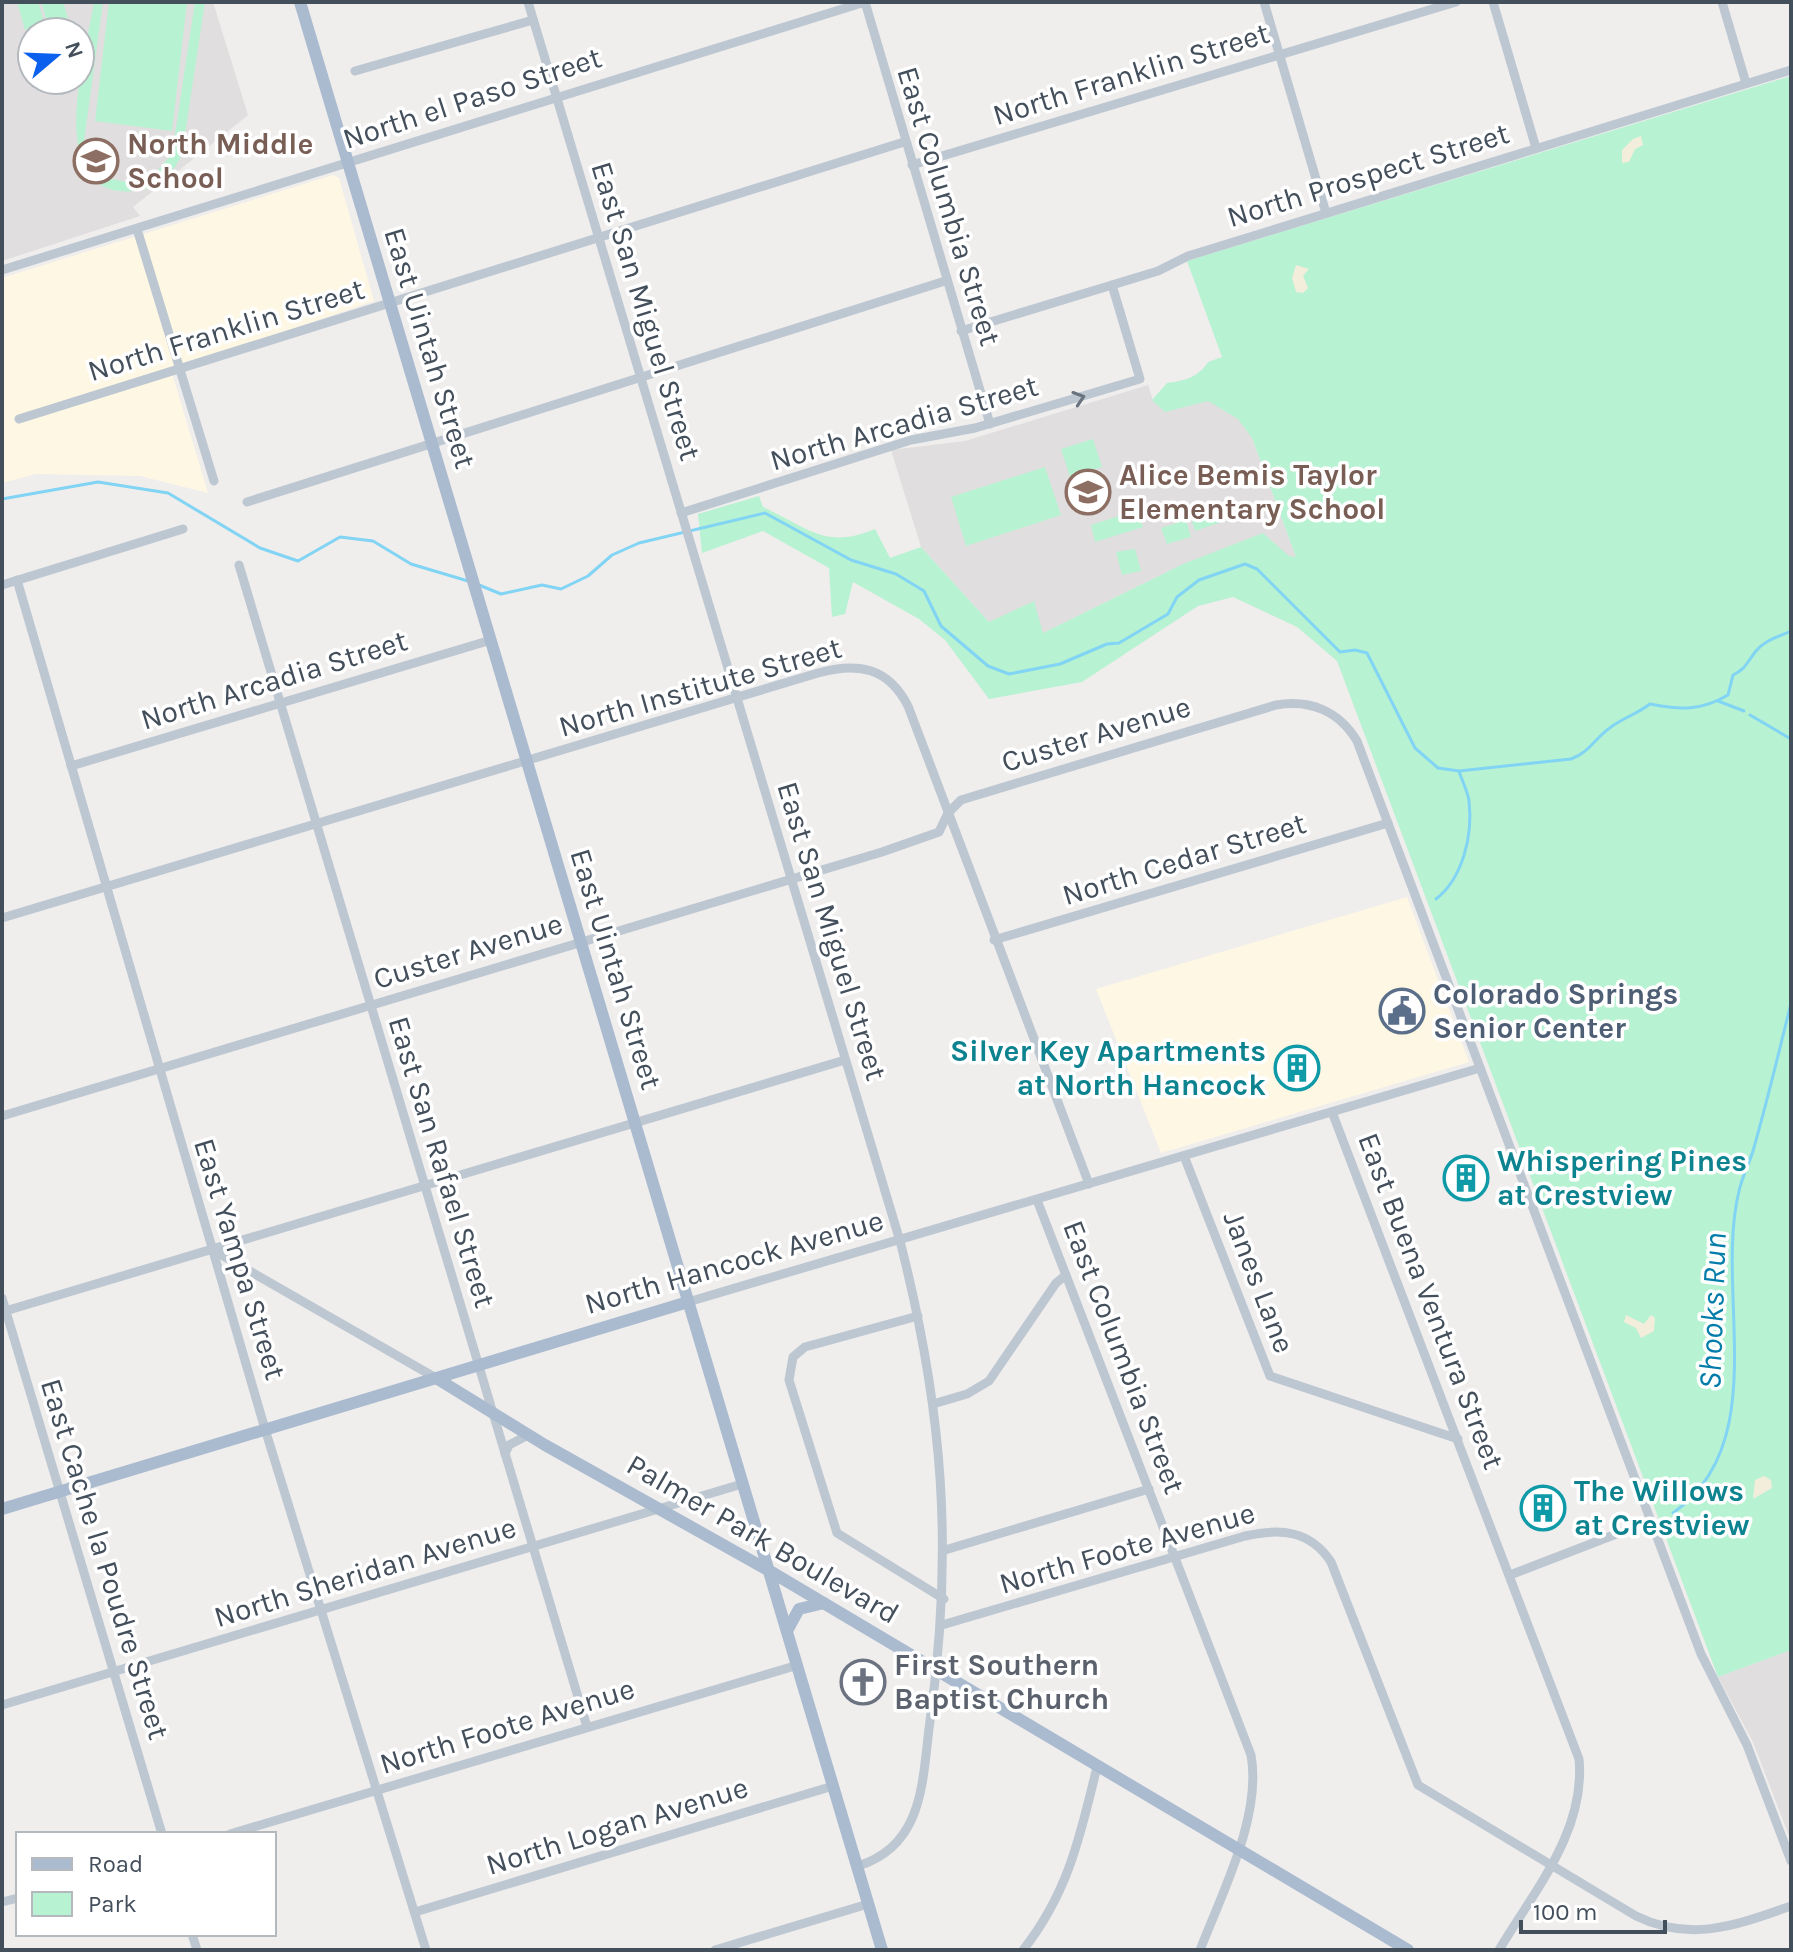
<svg xmlns="http://www.w3.org/2000/svg" width="1793" height="1952" viewBox="0 0 1793 1952" font-family="Karla,sans-serif">
<rect width="100%" height="100%" fill="#f0eded"/>
<g fill="#fdf7e4">
<polygon points="333,175 339,178 374,301 171,370 208,493 140,476 36,474 2,483 2,278"/>
<polygon points="1407,897 1469,1062 1161,1153 1096,989"/>
</g>
<g fill="#e1dedf" fill-rule="evenodd">
<path d="M2,2H213L248,115L133,207L140,216L2,261ZM32,32H80V80H32Z"/>
<polygon points="1229,376 1296,557 1183,564 1043,633 989,622 921,547 891,450 965,441 1148,385 1153,400"/>
<polygon points="1791,1650 1791,1841 1753,1742 1718,1677"/>
</g>
<g fill="#b7f2d2">
<polygon points="17,2 38,2 45,24 25,30"/>
<polygon points="41,2 63,2 68,18 48,24"/>
<path d="M94,2H103L84,141L97,169L111,179L128,182L153,176L172,154L195,2H205L182,154C174,173 158,189 136,191C41,201 86,53 94,2Z"/>
<polygon points="109,2 187,2 172,131 95,121"/>
<path d="M1791,76V1650L1718,1677L1337,661L1297,627L1233,597L1198,606L1082,682L989,699L945,640L919,619L853,582L845,614L832,617L829,568L763,531L702,553L698,514L759,496L763,507C809,528 825,550 875,529L890,558L921,547L989,622L1034,601L1043,633L1183,564L1263,533L1289,556L1296,557L1252,438L1238,419L1208,401L1165,412L1152,400L1167,383C1184,381 1199,377 1208,362L1222,357L1187,261Z"/>
<polygon points="1093,439 1102,467 1070,477 1061,449"/>
<polygon points="1045,467 1061,515 966,546 951,497"/>
<polygon points="1232,505 1236,517 1195,531 1190,514"/>
<polygon points="1137,510 1143,527 1095,542 1091,525"/>
<polygon points="1186,520 1191,537 1167,544 1161,528"/>
<polygon points="1135,549 1141,571 1122,575 1116,552"/>
</g>
<g fill="#f3eddc">
<polygon points="1641,136 1643,145 1635,149 1629,162 1622,163 1622,150 1633,139"/>
<polygon points="1296,265 1309,269 1303,276 1308,288 1303,293 1296,292 1292,278"/>
<polygon points="1626,1315 1644,1324 1651,1315 1655,1318 1654,1331 1641,1338 1636,1328 1624,1322"/>
<polygon points="1764,1476 1771,1480 1772,1488 1753,1499 1755,1480"/>
</g>
<g fill="none" stroke-linecap="round" stroke-linejoin="round">
<g stroke="#81d4f3" stroke-width="3">
<polyline points="2,499 98,482 168,493 260,548 298,561 340,537 373,541 411,564 468,581"/>
<path d="M479,585L501,594L542,585L561,589L588,576L612,555L639,543L765,513L851,560L896,574L924,591L941,626L988,666L1009,674L1060,664L1107,644L1119,643L1168,614L1177,597L1199,580L1245,564L1257,569L1340,652L1355,650L1367,653L1415,748L1438,768L1459,771L1571,759C1590,752 1595,738 1611,727C1623,718 1637,714 1650,704C1680,710 1701,711 1728,695L1733,675C1746,669 1747,662 1756,651C1765,640 1778,637 1791,631"/>
<polyline points="1718,701 1744,711"/>
<polyline points="1750,715 1791,739"/>
<path d="M1436,899C1463,878 1473,835 1469,801C1468,792 1462,781 1459,771"/>
<path d="M1673,1513C1774,1442 1714,1292 1739,1191C1742,1177 1749,1164 1753,1151C1767,1102 1779,1052 1791,1003"/>
</g>
<g stroke="#bcc7d1" stroke-width="9">
<path d="M528,2L900,1241C943,1409 954,1549 930,1721C922,1780 925,1845 858,1866"/>
<polyline points="865,2 990,424"/>
<polyline points="1264,2 1326,213"/>
<polyline points="1493,2 1536,148"/>
<polyline points="1722,2 1746,83"/>
<polyline points="355,71 533,20"/>
<polyline points="912,165 1456,2"/>
<polyline points="137,229 214,481"/>
<polyline points="2,270 865,2"/>
<polyline points="961,331 1158,271 1188,256 1791,70"/>
<polyline points="19,419 904,142"/>
<polyline points="247,502 945,281"/>
<polyline points="681,513 911,440 975,428 1140,379 1112,285"/>
<polyline points="239,565 587,1727"/>
<polyline points="17,580 265,1429 426,1950"/>
<polyline points="2,585 183,529"/>
<polyline points="71,766 491,640"/>
<path d="M2,918L818,673C858,662 888,667 908,706L1089,1184"/>
<polyline points="994,940 1388,823"/>
<path d="M1332,1112L1579,1759C1586,1831 1534,1891 1499,1950"/>
<path d="M2,1116L882,852L939,832L948,813L961,800L1276,705C1310,699 1339,711 1357,741L1701,1654L1747,1745L1791,1861"/>
<polyline points="1184,1156 1270,1376 1458,1439"/>
<path d="M1037,1200L1251,1755C1262,1816 1222,1893 1200,1950"/>
<polyline points="213,1250 436,1378"/>
<polyline points="2,1298 162,1834"/>
<polyline points="688,1302 1480,1068"/>
<polyline points="2,1312 845,1060"/>
<polyline points="918,1316 805,1347 793,1357 789,1380 837,1533 944,1599"/>
<polyline points="933,1404 967,1394 989,1381 1056,1283 1066,1275"/>
<polyline points="505,1454 509,1445 528,1435"/>
<polyline points="945,1550 1149,1489"/>
<polyline points="1510,1575 1650,1521"/>
<path d="M942,1625L1245,1536C1280,1528 1310,1530 1331,1562L1418,1785L1636,1916C1691,1943 1737,1925 1791,1906"/>
<polyline points="2,1705 742,1484"/>
<polyline points="230,1834 798,1665"/>
<polyline points="2,1902 18,1898"/>
<polyline points="415,1912 833,1786"/>
<polyline points="192,1934 197,1950"/>
<polyline points="715,1950 868,1904"/>
<path d="M1023,1950C1068,1893 1080,1837 1097,1767"/>
</g>
<g stroke="#aabbcf" stroke-width="12">
<polyline points="300,2 882,1950"/>
<polyline points="436,1378 545,1445 768,1570 1408,1950"/>
<polyline points="2,1509 688,1302"/>
<polyline points="787,1631 799,1609 824,1603"/>
</g>
</g>
<defs><path id="oneway-chevron" d="M-2-3.5L2.5 0L-2 3.5" fill="none" stroke-width="1.6" stroke-linecap="round" stroke-linejoin="round" transform="scale(2)"/></defs>
<use stroke="#68737f" href="#oneway-chevron" transform="translate(1079 398) rotate(-18)"/>
<defs>
<g id="school-ring" transform="scale(2.3)"><circle r="9.5" fill="#fff" stroke="#8d6e63" stroke-width="1.5"/><path d="M0-5L7-2L0 1L-7-2ZM-4 1L0 2.5L4 1V4Q0 6-4 4Z" fill="#8d6e63"/></g>
<g id="civic-ring" transform="scale(2.3)"><circle r="9.5" fill="#fff" stroke="#5c6f8a" stroke-width="1.5"/><path d="M-.6-6.5H3V-4.5H.6V-3L4-1V1h2V6H-6V1h2V-1L-.6-3ZM-1.2 2.5V6h2.4V2.5Z" fill="#5c6f8a"/></g>
<g id="building-ring" transform="scale(2.3)"><circle r="9.5" fill="#fff" stroke="#0f9aa8" stroke-width="1.5"/><path d="M-4-6H4V6H1V3H-1V6H-4ZM-2.5-4.3h1.7v1.8h-1.7ZM.8-4.3h1.7v1.8H.8ZM-2.5-1h1.7V.8h-1.7ZM.8-1h1.7V.8H.8Z" fill="#0f9aa8"/></g>
<g id="church-ring" transform="scale(2.3)"><circle r="9.5" fill="#fff" stroke="#6b7280" stroke-width="1.5"/><path d="M-1.2-6h2.4v3.5h3.3v2.4h-3.3V6h-2.4V-.1h-3.3v-2.4h3.3Z" fill="#6b7280"/></g>
</defs>
<g fill-rule="evenodd">
<use href="#school-ring" x="96" y="161"/>
<use href="#school-ring" x="1088" y="492"/>
<use href="#civic-ring" x="1402" y="1011"/>
<use href="#building-ring" x="1297" y="1068"/>
<use href="#building-ring" x="1466" y="1178"/>
<use href="#building-ring" x="1543" y="1508"/>
<use href="#church-ring" x="863" y="1682"/>
</g>
<g text-anchor="middle" stroke-width="7" stroke-linejoin="round" paint-order="stroke">
<g font-size="30" fill="#444f5c" stroke="#fff">
<text transform="translate(1131 74) rotate(-17)" y="10">North Franklin Street</text>
<text transform="translate(472 98) rotate(-18)" y="10">North el Paso Street</text>
<text transform="translate(1368 175) rotate(-17)" y="10">North Prospect Street</text>
<text transform="translate(949 206) rotate(73)" y="10">East Columbia Street</text>
<text transform="translate(646 311) rotate(73)" y="10">East San Miguel Street</text>
<text transform="translate(226 330) rotate(-17)" y="10">North Franklin Street</text>
<text transform="translate(430 348) rotate(73)" y="10">East Uintah Street</text>
<text transform="translate(904 423) rotate(-16)" y="10">North Arcadia Street</text>
<text transform="translate(274 680) rotate(-17)" y="10">North Arcadia Street</text>
<text transform="translate(700 687) rotate(-16)" y="10">North Institute Street</text>
<text transform="translate(1096 734) rotate(-17)" y="10">Custer Avenue</text>
<text transform="translate(1184 859) rotate(-17)" y="10">North Cedar Street</text>
<text transform="translate(832 931) rotate(73)" y="10">East San Miguel Street</text>
<text transform="translate(468 951) rotate(-17)" y="10">Custer Avenue</text>
<text transform="translate(616 969) rotate(73)" y="10">East Uintah Street</text>
<text transform="translate(442 1162) rotate(73)" y="10">East San Rafael Street</text>
<text transform="translate(240 1259) rotate(73)" y="10">East Yampa Street</text>
<text transform="translate(734 1262) rotate(-16)" y="10">North Hancock Avenue</text>
<text transform="translate(1259 1282) rotate(69)" y="10">Janes Lane</text>
<text transform="translate(1431 1301) rotate(69)" y="10">East Buena Ventura Street</text>
<text transform="translate(1124 1357) rotate(69)" y="10">East Columbia Street</text>
<text transform="translate(763 1539) rotate(30)" y="10">Palmer Park Boulevard</text>
<text transform="translate(1127 1548) rotate(-16)" y="10">North Foote Avenue</text>
<text transform="translate(105 1559) rotate(73)" y="10">East Cache la Poudre Street</text>
<text transform="translate(365 1572) rotate(-17)" y="10">North Sheridan Avenue</text>
<text transform="translate(507 1726) rotate(-17)" y="10">North Foote Avenue</text>
<text transform="translate(617 1826) rotate(-17)" y="10">North Logan Avenue</text>
</g>
<g font-size="30" font-weight="bold" fill="#785e54" stroke="#fff" text-anchor="start">
<text x="127" y="154">North Middle<tspan x="127" dy="34">School</tspan></text>
<text x="1119" y="485">Alice Bemis Taylor<tspan x="1119" dy="34">Elementary School</tspan></text>
</g>
<g font-size="30" font-weight="bold" fill="#4e5e75" stroke="#fff" text-anchor="start">
<text x="1433" y="1004">Colorado Springs<tspan x="1433" dy="34">Senior Center</tspan></text>
</g>
<g font-size="30" font-weight="bold" fill="#0d838f" stroke="#fff" text-anchor="start">
<text x="1266" y="1061" text-anchor="end">Silver Key Apartments<tspan x="1266" dy="34">at North Hancock</tspan></text>
<text x="1497" y="1171">Whispering Pines<tspan x="1497" dy="34">at Crestview</tspan></text>
<text x="1574" y="1501">The Willows<tspan x="1574" dy="34">at Crestview</tspan></text>
</g>
<g font-size="30" font-weight="bold" fill="#5b616d" stroke="#fff" text-anchor="start">
<text x="894" y="1675">First Southern<tspan x="894" dy="34">Baptist Church</tspan></text>
</g>
<g font-size="32" font-style="italic" fill="#027daa" stroke="#fff">
<text transform="translate(1712 1311) rotate(-88)" y="11">Shooks Run</text>
</g>
</g>
<rect width="1793" height="1952" fill="none" stroke="#444f5c" stroke-width="8"/>
<rect x="16" y="1832" width="260" height="104" fill="#ffffff" stroke="#b4b9be" stroke-width="2"/>
<rect x="32" y="1858" width="40" height="12" fill="#aabbcf" stroke="#b4b9be" stroke-width="2"/>
<text x="88" y="1872" font-size="24" fill="#444f5c">Road</text>
<rect x="32" y="1892" width="40" height="24" fill="#b7f2d2" stroke="#b4b9be" stroke-width="2"/>
<text x="88" y="1912" font-size="24" fill="#444f5c">Park</text>
<g transform="translate(56 56) rotate(71)"><circle r="38" fill="#ffffff" stroke="#b4b9be" stroke-width="2"/>
<path d="M0-6L14 30L0 20L-14 30Z" fill="#0b60ed"/>
<text y="-12" font-size="22" font-weight="bold" text-anchor="middle" fill="#444f5c">N</text>
</g>
<path d="M1521 1920v12h144v-12" fill="none" stroke="#444f5c" stroke-width="4"/>
<text x="1533" y="1920" font-size="24" fill="#444f5c" stroke="#ffffff" stroke-width="6" paint-order="stroke">100 m</text>
</svg>
